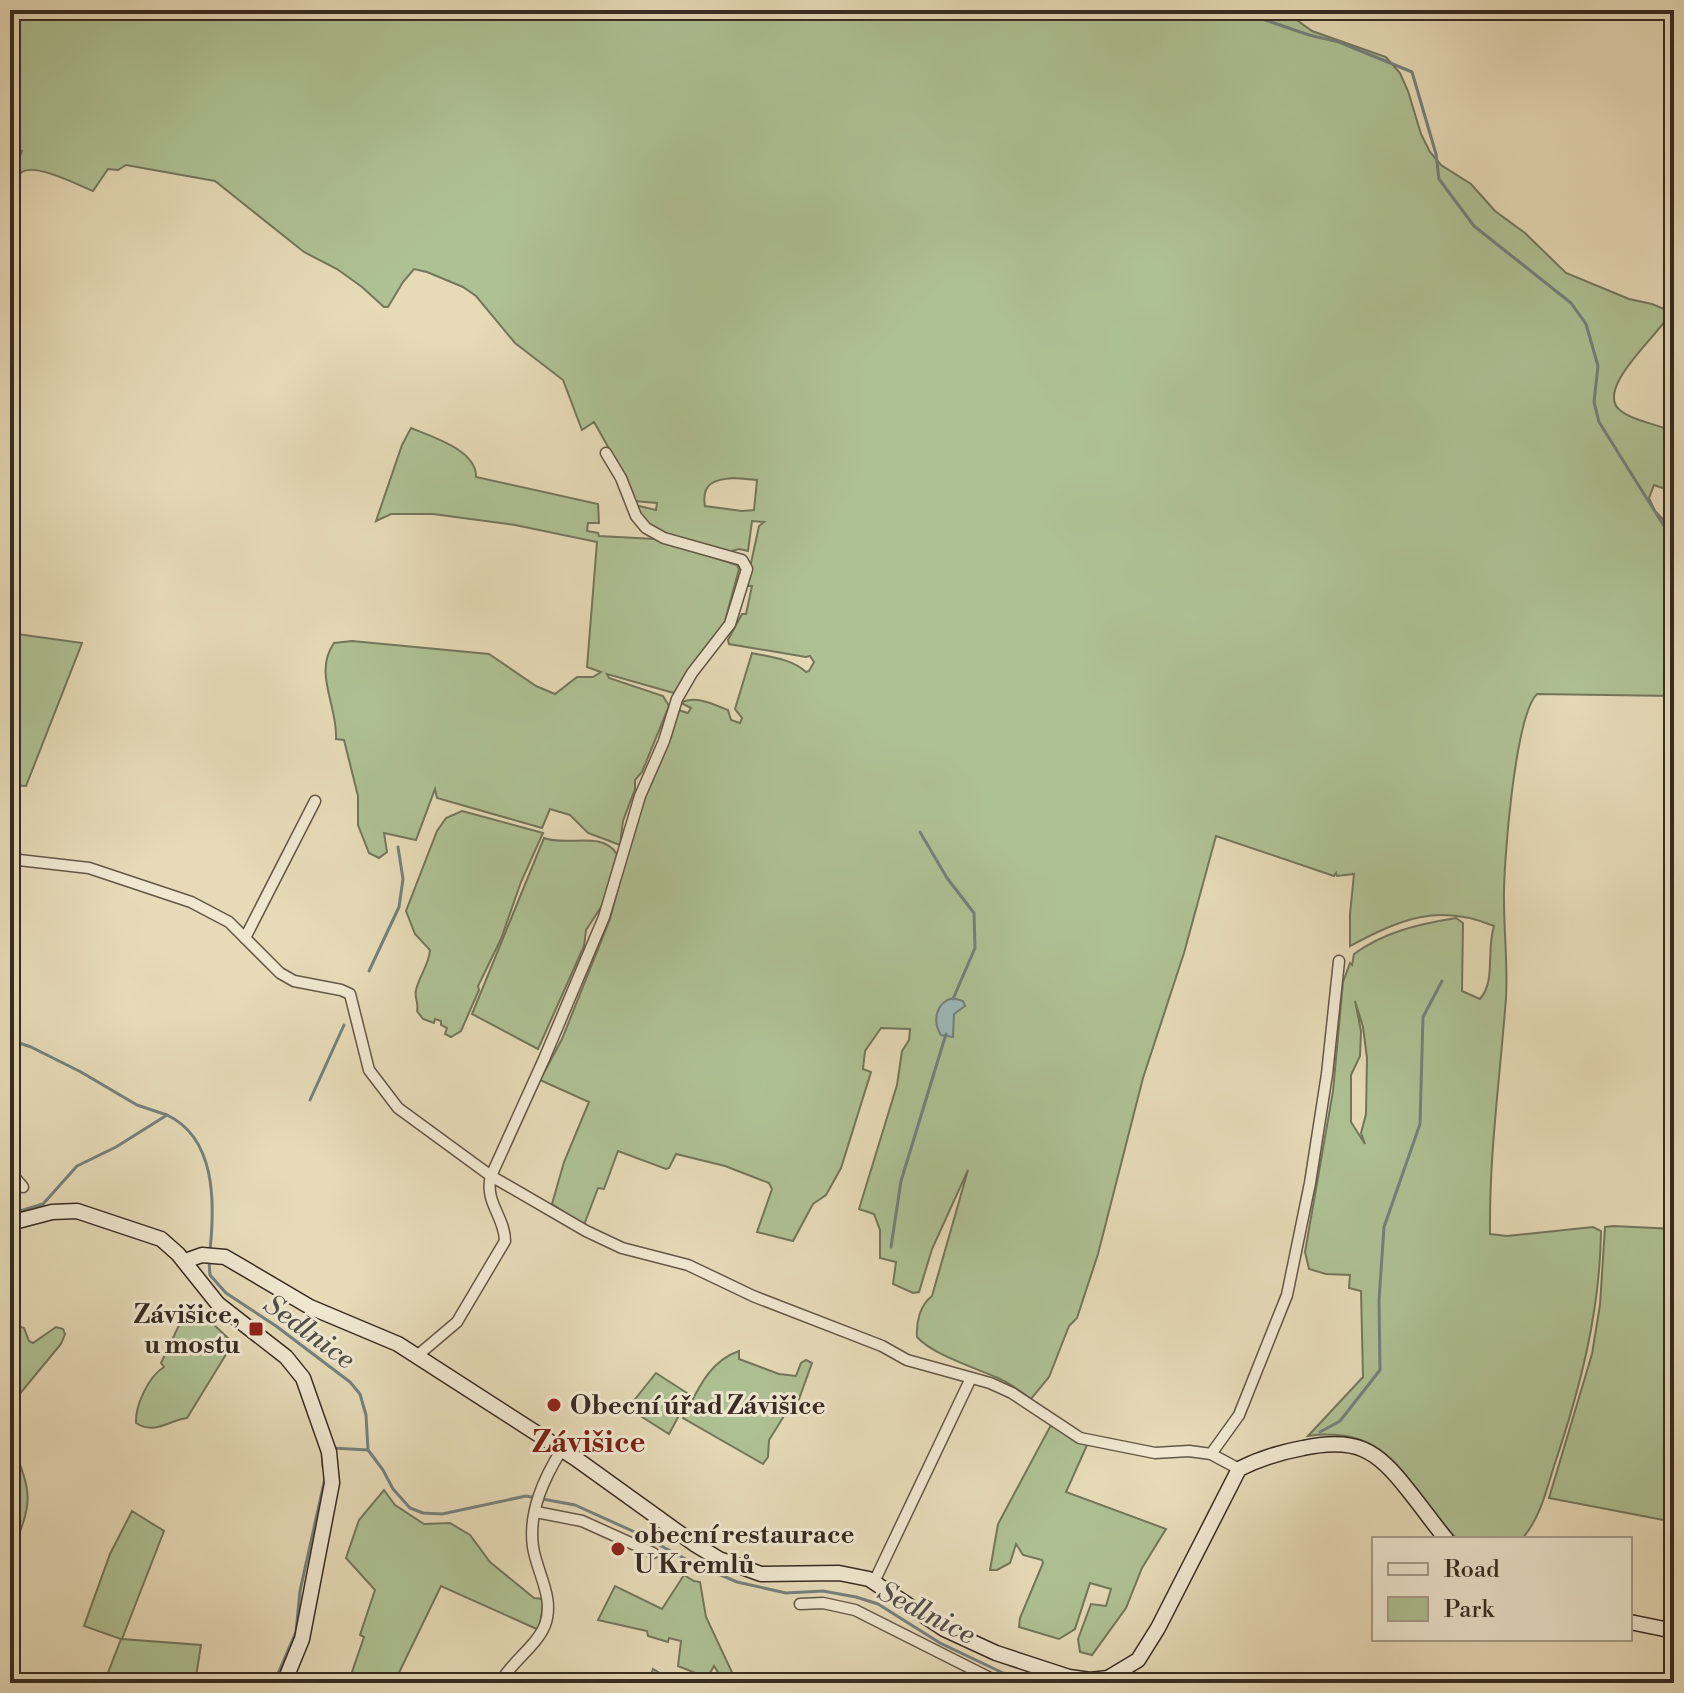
<svg xmlns="http://www.w3.org/2000/svg" width="1684" height="1693" viewBox="0 0 1684 1693" font-family="'Libre Bodoni',serif">
<rect width="100%" height="100%" fill="#e6dab7"/>
<filter id="stains"><feTurbulence type="fractalNoise" baseFrequency=".0025" numOctaves="4"/><feColorMatrix values="0 0 0 0 .2 0 0 0 0 .09 0 0 0 0 .02 0 0 0 .5 -.17"/></filter>
<radialGradient id="worn" r=".72"><stop offset=".6" stop-color="#630" stop-opacity="0"/><stop offset="1" stop-color="#630" stop-opacity=".3"/></radialGradient>
<g fill="#aec194" stroke="#73765c" stroke-width="2" fill-rule="evenodd">
<path d="M10,10H1283L1312,31L1386,57L1400,73L1408,91L1421,134L1430,152L1441,165L1471,184L1495,211L1525,233L1566,273L1629,299L1652,304L1664,309L1667,318C1656,337 1593,391 1621,411C1634,421 1658,425 1674,431V492L1654,485L1649,498L1655,511L1674,531V696L1537,694C1515,715 1503,866 1504,901C1504,934 1508,965 1506,998C1500,1077 1489,1155 1490,1234L1507,1236L1593,1227L1601,1231C1600,1312 1580,1389 1554,1466C1546,1492 1540,1518 1522,1539H1457C1407,1489 1395,1424 1308,1436L1363,1377L1361,1291L1349,1288L1350,1275L1326,1274L1309,1269L1305,1252L1333,1091L1343,982L1350,963L1352,965L1354,954C1384,932 1419,924 1456,918L1463,923L1462,991L1480,999C1496,981 1486,951 1494,926C1438,903 1401,919 1350,946V914L1354,874L1337,876L1336,873L1334,876L1216,836L1184,953L1143,1078L1098,1254L1077,1318L1069,1326L1049,1377L1031,1399C1021,1392 1010,1383 998,1378C976,1368 933,1355 917,1337C916,1322 920,1305 932,1296L968,1170L932,1249L919,1292L913,1293L893,1284L896,1262L880,1258V1230L874,1214L859,1209L897,1085L902,1051L909,1040L910,1029L881,1028L865,1051L863,1069L871,1072L841,1168L826,1195L813,1204L793,1241L757,1232L772,1189L769,1183L725,1166L676,1154L669,1168L666,1169L618,1151L604,1189L598,1188L584,1225L552,1204L564,1162L589,1102L540,1080L562,1039L610,919L639,810L678,710L688,713L691,708L681,703C695,695 713,704 728,710L731,720L740,723L742,718L735,709L752,653C770,657 792,659 806,672L809,671L814,662L810,656L806,657L729,644L728,640L742,614H746L752,586H746L759,526L764,522L752,521L748,551L739,549L725,553L652,531L635,505L656,510L657,503L633,501L624,475L594,422L582,430L563,380L515,343L476,296L463,287L427,272L414,269L403,282L388,307H384L362,287L337,269L304,252L215,181L126,165L118,170L108,169L93,191C78,185 36,163 22,172C17,175 13,183 10,188V181L22,151L10,145ZM734,478L757,480L754,510L742,511L705,506C701,483 715,479 734,478ZM1355,1001L1363,1027L1367,1058L1366,1114L1361,1133L1365,1144L1351,1122V1075L1360,1056L1361,1031Z"/>
<path d="M411,428C432,437 477,450 476,477L598,504L599,523H588L587,531L598,533L599,536L655,539L737,565L739,569L724,625L686,673L674,693L607,674L609,678L663,696L669,706L642,772L635,780V789L623,821L620,845L588,833L570,815L550,809L542,828L437,798L435,789L416,840L384,833L387,852L379,858L369,853L358,825V796L344,740L336,739C338,706 313,673 334,643L352,641L489,654L536,686L555,694L577,677H593L601,672L587,667L597,542L515,525L433,514H391L376,521L402,445Z"/>
<polygon points="10,633 82,643 26,786 10,785"/>
<path d="M462,811L543,833L521,882L501,939L478,986L479,990L461,1031L451,1037L445,1034L447,1028L441,1025V1021L435,1019L434,1023L423,1019L417,1011C419,1002 414,998 416,990C419,976 429,965 430,950L415,934L406,911L437,831L446,818Z"/>
<path d="M544,838C567,847 601,830 617,854L603,904L586,930L584,946L538,1049L472,1014Z"/>
<polygon points="1614,1226 1674,1229 1674,1522 1549,1498 1592,1354 1600,1305 1605,1227"/>
<path d="M195,1313L207,1318L233,1343L187,1418C167,1421 155,1435 136,1423C135,1405 149,1376 164,1367L161,1363L182,1319Z"/>
<polygon points="10,1323 24,1328 29,1341 33,1343 56,1327 63,1329 65,1334 61,1344 18,1396 10,1398"/>
<path d="M739,1351V1359L779,1374L796,1376L801,1363L806,1360L812,1363L799,1399L784,1416L769,1440L768,1457L763,1464L683,1418C698,1390 708,1362 739,1351Z"/>
<polygon points="656,1373 690,1395 669,1434 628,1408"/>
<polygon points="1051,1425 1088,1443 1066,1492 1166,1529 1142,1568 1126,1608 1092,1655 1080,1652 1078,1639 1091,1604 1106,1606 1111,1589 1090,1583 1075,1629 1059,1639 1019,1627 1020,1618 1043,1563 1042,1560 1023,1555 1016,1544 1010,1563 997,1570 990,1570 998,1524"/>
<path d="M10,1440C33,1495 34,1500 10,1556Z"/>
<polygon points="384,1490 395,1505 424,1524 450,1523 470,1535 490,1562 534,1598 544,1599 539,1630 441,1586 394,1683 380,1683 352,1672 364,1637 360,1635 375,1590 346,1558 359,1520"/>
<polygon points="132,1511 164,1531 122,1639 201,1645 195,1683 104,1683 121,1639 84,1626 110,1554"/>
<polygon points="684,1575 694,1581 700,1582 706,1617 737,1683 648,1683 653,1669 673,1681 721,1677 714,1666 710,1673 703,1676 678,1666 681,1641 669,1638 668,1642 648,1636 647,1631 598,1620 615,1586 662,1609"/>
</g>
<path fill="#9cb8ba" stroke="#74807e" stroke-width="2" d="M953,998L963,1001L965,1006L954,1014L953,1037L941,1035C932,1021 936,1002 953,998Z"/>
<g fill="none" stroke-linecap="round" stroke-linejoin="round">
<g stroke="#74807e" stroke-width="3">
<polyline points="28,10 34,12 37,10"/>
<polyline points="1236,10 1309,35 1339,42 1412,72 1436,154 1439,179 1474,226 1571,303 1586,324 1598,366 1594,402 1599,422 1674,542"/>
<polyline points="920,832 947,878 974,913 975,948 953,999"/>
<polyline points="369,971 399,907 403,879 398,847"/>
<polyline points="10,1040 31,1047 81,1072 137,1105 167,1115"/>
<polyline points="310,1100 344,1025"/>
<path d="M10,1214L43,1204L77,1166L116,1147L167,1115C216,1138 215,1203 210,1250"/>
<polyline points="891,1247 901,1181 946,1034"/>
<polyline points="209,1261 210,1275 226,1293 276,1326 350,1382 360,1394 366,1415 368,1450 383,1470 393,1489 410,1508 423,1513 442,1514 526,1496 575,1505 637,1533 693,1563 737,1582 786,1593 823,1591 856,1597 878,1604 940,1643 1024,1683"/>
<polyline points="1320,1432 1340,1421 1380,1370 1379,1300 1384,1227 1420,1124 1423,1017 1442,981"/>
<polyline points="332,1448 368,1450"/>
<polyline points="322,1451 323,1467"/>
<polyline points="274,1683 296,1632 300,1591 325,1478"/>
</g>
<g stroke="#645748" stroke-width="13">
<g id="street">
<polyline points="10,859 89,868 191,902 229,922 280,973 294,981 341,990 350,994 369,1070 398,1108 491,1176 586,1231 622,1248 688,1265 753,1296 882,1346 907,1360 990,1383 1012,1393 1080,1438 1155,1453 1189,1451 1211,1454 1239,1469"/>
<polyline points="245,938 315,801"/>
<polyline points="10,1172 23,1187"/>
<path d="M418,1355L457,1322L505,1241C505,1217 484,1202 491,1176L544,1059L604,917L640,796L664,741L677,699L692,673L730,624L747,569L742,560L664,538L646,528L636,516L621,478L606,453"/>
<polyline points="1211,1454 1239,1415 1287,1295 1310,1183 1327,1074 1339,961"/>
<polyline points="536,1512 582,1521 653,1553"/>
<polyline points="874,1582 971,1378"/>
<polyline points="800,1604 823,1603 855,1610 1000,1683"/>
<path d="M500,1683C511,1662 536,1647 545,1625C555,1598 537,1573 533,1547C528,1512 544,1478 562,1449"/>
<polyline points="1043,1683 1046,1671"/>
</g>
</g>
<g stroke="#382b23" stroke-width="17">
<g id="secondary">
<polyline points="10,1223 52,1212 77,1211 161,1239 178,1254 218,1304 286,1357 303,1378 329,1452 332,1483 302,1639 284,1683"/>
<path d="M185,1261L202,1255L225,1257L310,1307L398,1344L575,1458L696,1545L719,1559L761,1574L839,1573L869,1579L944,1629L996,1653L1069,1677L1090,1680L1108,1678L1138,1660L1158,1628L1239,1469C1259,1459 1281,1452 1303,1448C1356,1437 1376,1449 1408,1490C1421,1506 1433,1523 1446,1539"/>
<polyline points="1630,1622 1674,1631"/>
</g>
</g>
<use href="#street" stroke="#efe7d0" stroke-width="10"/>
<use href="#secondary" stroke="#efe7d0" stroke-width="14"/>
</g>
<g fill="#8f2418" stroke="#efe7d0" stroke-width="3">
<rect x="248" y="1321" width="16" height="16" rx="4"/>
<circle cx="554" cy="1405" r="8"/>
<circle cx="618" cy="1549" r="8"/>
</g>
<g text-anchor="middle" stroke-width="6" stroke-linejoin="round" paint-order="stroke">
<g font-size="26" font-weight="bold" fill="#382b23" stroke="#efe7d0" text-anchor="start">
<text x="240" y="1323" text-anchor="end">Závišice,<tspan x="240" dy="30">u mostu</tspan></text>
<text x="570" y="1414">Obecní úřad Závišice</text>
<text x="634" y="1543">obecní restaurace<tspan x="634" dy="30">U Kremlů</tspan></text>
</g>
<g font-size="28" font-style="italic" fill="#514e49" stroke="#efe7d0">
<text transform="translate(310 1331) rotate(36)" y="10">Sedlnice</text>
<text transform="translate(927 1612) rotate(27)" y="10">Sedlnice</text>
</g>
<g font-size="30" font-weight="bold" fill="#7a1f14" stroke="#efe7d0">
<text x="589" y="1452">Závišice</text>
</g>
</g>
<rect width="1684" height="1693" fill="none" stroke="#e6dab7" stroke-width="40"/>
<rect x="12" y="12" width="1660" height="1669" fill="none" stroke="#382b23" stroke-width="4"/>
<rect x="20" y="20" width="1644" height="1653" fill="none" stroke="#382b23" stroke-width="2"/>
<rect x="1372" y="1537" width="260" height="104" fill="#efe7d0" stroke="#a69c8b" stroke-width="2"/>
<rect x="1388" y="1563" width="40" height="12" fill="#efe7d0" stroke="#a69c8b" stroke-width="2"/>
<text x="1444" y="1577" font-size="24" fill="#382b23">Road</text>
<rect x="1388" y="1597" width="40" height="24" fill="#aec194" stroke="#a69c8b" stroke-width="2"/>
<text x="1444" y="1617" font-size="24" fill="#382b23">Park</text>
<rect width="100%" height="100%" filter="url(#stains)"/>
<rect width="100%" height="100%" fill="url(#worn)"/>
</svg>
